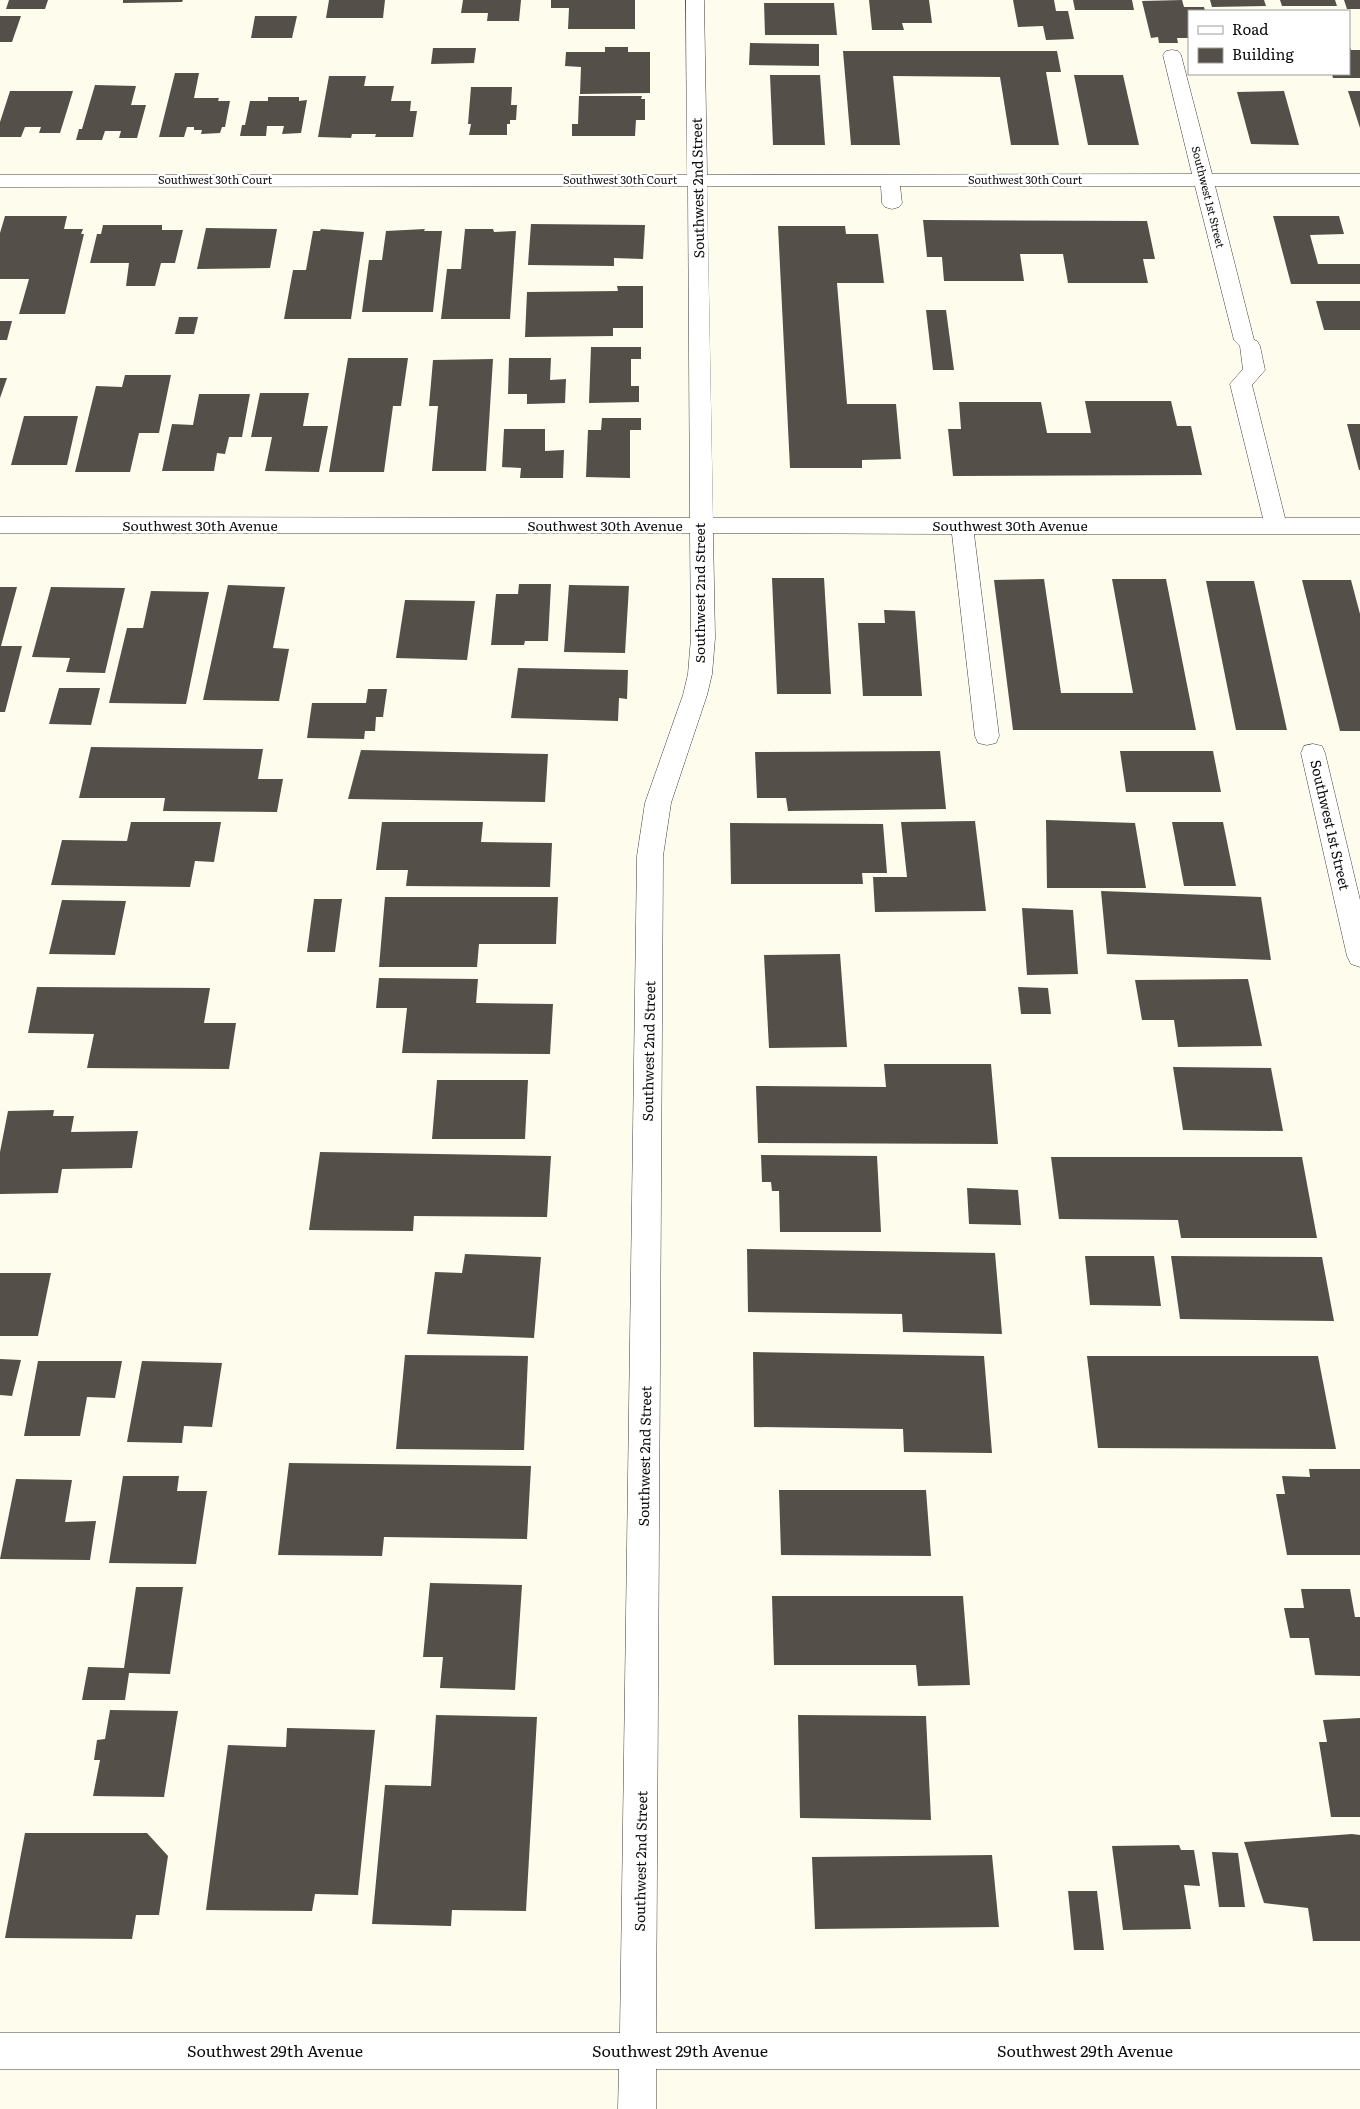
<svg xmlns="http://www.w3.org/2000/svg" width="1360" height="2109" viewBox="0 0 1360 2109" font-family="Literata,serif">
<rect width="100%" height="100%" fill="#fdfced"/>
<g fill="#544f49">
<polygon points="9,0 48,0 45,9 6,9"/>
<polygon points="123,0 183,0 182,2 123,3"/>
<polygon points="329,0 385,0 383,18 326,18"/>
<polygon points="463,0 521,0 519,21 487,21 488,13 461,13"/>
<polygon points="551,0 635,0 635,29 568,29 569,8 551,8"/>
<polygon points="869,0 929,0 932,23 902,23 904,30 872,30"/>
<polygon points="1013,0 1054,0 1056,11 1068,11 1074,39 1046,40 1043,26 1018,27"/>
<polygon points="1073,0 1132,0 1134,10 1075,10"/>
<polygon points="1182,0 1184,7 1204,7 1205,11 1189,11 1189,38 1177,38 1178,43 1159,43 1158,37 1151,38 1142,1"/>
<polygon points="1210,0 1264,0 1266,6 1212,7"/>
<polygon points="1280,0 1335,0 1337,6 1282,6"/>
<polygon points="1344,0 1360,0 1360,9 1347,9"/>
<polygon points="764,3 834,3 837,35 765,35"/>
<polygon points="0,16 21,16 12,42 0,42"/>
<polygon points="255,16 297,16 292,38 251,38"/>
<polygon points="750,43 819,44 819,66 749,65"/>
<polygon points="1349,45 1351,50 1360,50 1360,78 1333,78 1332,74 1349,74"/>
<polygon points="605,47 628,47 628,52 650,52 650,93 580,94 581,67 565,66 566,52 605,52"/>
<polygon points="433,48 476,48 474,63 431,64"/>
<polygon points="843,51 1057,51 1061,72 1046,72 1059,145 1011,145 1000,77 893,76 900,145 851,145"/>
<polygon points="175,73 199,73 194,98 219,98 218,101 230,101 225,127 222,127 220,133 201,134 202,130 194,130 194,127 187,127 184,137 159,137"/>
<polygon points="770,75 820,75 825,145 773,145"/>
<polygon points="1074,75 1123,75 1139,145 1088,145"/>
<polygon points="329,76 366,76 364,86 394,86 391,101 411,101 410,111 417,111 413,137 375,137 376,134 352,134 351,138 318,137"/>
<polygon points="95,85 136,86 131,105 146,105 137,138 119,138 121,131 105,131 102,140 76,140 79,129 82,129"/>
<polygon points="471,87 512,87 511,105 517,105 516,120 510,120 510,124 507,124 507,135 469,135 471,124 468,124"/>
<polygon points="10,91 73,91 60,133 39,133 41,127 25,127 21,137 0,137 0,122"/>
<polygon points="1284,91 1299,145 1251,144 1237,92"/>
<polygon points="1348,91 1360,91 1360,128"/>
<polygon points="579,96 642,96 641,99 645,99 645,120 636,120 635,136 572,136 572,124 578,124"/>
<polygon points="268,97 299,97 299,101 307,100 301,133 282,134 284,126 267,126 266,136 240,136 242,125 245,125 250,101 268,101"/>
<polygon points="5,216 67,216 64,229 83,229 81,234 84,234 65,314 19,314 29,279 0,279 0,233"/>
<polygon points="1273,216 1339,216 1344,234 1310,235 1318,264 1360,264 1360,284 1291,284"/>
<polygon points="923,220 1147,221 1155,259 1143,259 1148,283 1068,283 1063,254 1020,254 1024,281 944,281 942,257 927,257"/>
<polygon points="531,224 645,225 643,259 614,258 614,266 528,265"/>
<polygon points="103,225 162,225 162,230 183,230 175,263 161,263 155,286 126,286 129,263 90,263 97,234 101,234"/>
<polygon points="778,226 845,226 846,234 878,234 884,283 837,283 847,404 896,404 901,459 862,460 862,468 790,468"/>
<polygon points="206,228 277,229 270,268 197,269"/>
<polygon points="321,229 364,232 351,319 284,319 293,270 306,270 313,231 320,231"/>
<polygon points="425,229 424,231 442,231 433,312 362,312 369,260 382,260 386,231"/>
<polygon points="465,229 493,229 494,232 516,231 510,319 441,319 447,269 461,269"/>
<polygon points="617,286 643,286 643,328 613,328 613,336 525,337 527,292 618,291"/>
<polygon points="1316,301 1360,301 1360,330 1324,330"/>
<polygon points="926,310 946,310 954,370 933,370"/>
<polygon points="179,317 198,317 194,334 175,334"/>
<polygon points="0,321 12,321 7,340 0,340"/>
<polygon points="591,347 641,347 641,359 631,359 631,386 639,386 639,402 589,403"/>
<polygon points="348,358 408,358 401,406 393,406 384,472 329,472"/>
<polygon points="509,358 551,358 550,380 566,379 565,403 527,404 527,394 508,394"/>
<polygon points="493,359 486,471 432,471 438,406 429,406 433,360"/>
<polygon points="125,375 171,375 159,433 139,433 130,472 75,472 96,386 122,387"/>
<polygon points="0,378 7,378 0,398"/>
<polygon points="260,393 309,393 303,426 328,426 319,472 265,471 272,437 251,437"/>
<polygon points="199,394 250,394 242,437 229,437 225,454 217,453 214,471 162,471 172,424 193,425"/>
<polygon points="1085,401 1171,401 1177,426 1191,426 1202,475 953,476 948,429 961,429 959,402 1041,402 1047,433 1091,433"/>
<polygon points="24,416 78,416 67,465 11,465"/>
<polygon points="602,418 641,418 641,430 630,430 630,478 586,477 588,430 601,430"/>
<polygon points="1347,424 1360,424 1360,470 1359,470"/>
<polygon points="504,429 545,429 545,451 564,450 563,478 520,478 521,468 502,467"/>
<polygon points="772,578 824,578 831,694 777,694"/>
<polygon points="1044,579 1061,693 1133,693 1112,579 1166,579 1196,730 1013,730 994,580"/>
<polygon points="1302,580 1351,580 1360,614 1360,731 1340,731"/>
<polygon points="1206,581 1254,581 1287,730 1236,730"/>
<polygon points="519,584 551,584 548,641 525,641 524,645 491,645 496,594 518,594"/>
<polygon points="228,585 285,587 273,648 289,649 279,701 203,700"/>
<polygon points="569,585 629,586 625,653 564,652"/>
<polygon points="0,587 17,587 1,646 22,646 5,712 0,712"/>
<polygon points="51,587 125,588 105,673 66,672 70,658 32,657"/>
<polygon points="151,591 209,592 186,704 109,703 127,628 143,628"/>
<polygon points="405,600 475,601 467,660 396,658"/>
<polygon points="884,610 915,611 922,696 863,696 858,623 885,623"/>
<polygon points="518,668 628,670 627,699 619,698 618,721 511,718"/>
<polygon points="59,688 100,688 91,725 49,724"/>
<polygon points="368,689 387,689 383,717 376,717 375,731 365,731 364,739 307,738 312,703 366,703"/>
<polygon points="91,747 263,749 258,779 283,779 277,812 163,811 165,798 79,798"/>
<polygon points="361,750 548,754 545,802 348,799"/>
<polygon points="940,751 946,809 788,811 786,798 757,798 755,752"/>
<polygon points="1120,751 1213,751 1221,792 1126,792"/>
<polygon points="1046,820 1135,823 1146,888 1047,888"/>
<polygon points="975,821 986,911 875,912 873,877 907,877 901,822"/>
<polygon points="131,822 221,822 214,862 195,861 190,887 51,885 62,840 127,841"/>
<polygon points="382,822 483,822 481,842 552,843 550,887 406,886 408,870 376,870"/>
<polygon points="1172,822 1223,822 1236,886 1184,886"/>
<polygon points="730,823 883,824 887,873 862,873 863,884 731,884"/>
<polygon points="1101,891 1261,897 1271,960 1107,954"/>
<polygon points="385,897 558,897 556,944 479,944 477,967 379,967"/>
<polygon points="314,899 342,899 335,952 307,952"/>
<polygon points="62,900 126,901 115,955 49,954"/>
<polygon points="1022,908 1073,910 1078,974 1027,975"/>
<polygon points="840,954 847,1047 769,1048 764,955"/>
<polygon points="379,978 478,979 476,1003 553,1004 550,1054 402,1053 407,1008 376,1008"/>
<polygon points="1248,979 1262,1046 1178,1047 1174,1020 1142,1020 1135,980"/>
<polygon points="37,987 210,988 204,1023 236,1023 229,1069 87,1068 94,1034 28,1033"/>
<polygon points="1018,987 1048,988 1051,1014 1021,1014"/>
<polygon points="884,1064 991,1064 998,1144 758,1143 756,1086 886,1087"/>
<polygon points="1173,1067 1271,1068 1283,1131 1183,1130"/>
<polygon points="437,1080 528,1080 525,1139 432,1139"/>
<polygon points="54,1110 53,1116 74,1116 71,1132 138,1131 132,1168 62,1169 58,1193 0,1194 0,1152 8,1111"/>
<polygon points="320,1152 551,1156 547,1217 414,1216 413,1231 309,1230"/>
<polygon points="761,1155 877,1156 881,1232 780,1232 779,1191 772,1191 771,1182 762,1182"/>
<polygon points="1051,1157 1302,1157 1317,1238 1181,1238 1178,1220 1059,1219"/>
<polygon points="967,1188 1018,1190 1021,1225 969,1224"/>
<polygon points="747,1249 995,1253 1002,1334 903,1332 902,1314 748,1312"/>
<polygon points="465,1254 541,1257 534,1338 427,1334 435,1272 462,1273"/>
<polygon points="1085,1256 1154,1256 1161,1306 1090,1305"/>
<polygon points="1171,1256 1322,1257 1334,1321 1180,1319"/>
<polygon points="0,1273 51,1273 38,1336 0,1336"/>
<polygon points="753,1352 984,1356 992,1453 904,1452 903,1429 754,1427"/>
<polygon points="405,1355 528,1356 524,1450 396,1449"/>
<polygon points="1087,1356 1318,1356 1336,1449 1098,1448"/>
<polygon points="0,1359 21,1360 12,1396 0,1395"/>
<polygon points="38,1361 122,1361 115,1398 87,1397 80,1436 24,1436"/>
<polygon points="142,1361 222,1363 212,1427 184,1426 182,1443 127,1442"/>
<polygon points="289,1463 531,1466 527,1539 384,1537 382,1556 278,1555"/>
<polygon points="1309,1469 1360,1469 1360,1555 1287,1555 1276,1494 1285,1494 1282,1476 1310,1477"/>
<polygon points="123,1476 179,1476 177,1491 207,1491 196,1564 109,1563"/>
<polygon points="16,1479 72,1480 65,1522 96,1521 90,1560 0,1559"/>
<polygon points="779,1490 926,1490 931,1556 781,1555"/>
<polygon points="430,1583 522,1585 515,1690 440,1688 443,1657 423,1657"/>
<polygon points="136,1587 183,1587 170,1674 129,1673 125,1700 82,1700 88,1667 124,1668"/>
<polygon points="1301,1589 1350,1589 1355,1617 1360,1617 1360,1676 1315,1675 1309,1638 1290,1638 1284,1608 1304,1608"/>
<polygon points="772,1596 963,1596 970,1685 918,1686 916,1665 774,1665"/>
<polygon points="110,1710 178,1711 164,1797 93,1796 100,1760 94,1760 97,1740 105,1739"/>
<polygon points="436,1715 537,1717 526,1911 452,1910 451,1926 372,1924 385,1785 431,1786"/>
<polygon points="798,1715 926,1716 931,1820 800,1818"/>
<polygon points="1360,1718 1360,1817 1331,1817 1319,1742 1327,1742 1323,1720"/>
<polygon points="287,1728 375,1730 358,1895 315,1894 312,1911 206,1910 228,1745 286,1747"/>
<polygon points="25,1833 147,1833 168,1856 159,1915 136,1915 132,1939 5,1938"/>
<polygon points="1352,1834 1360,1835 1360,1941 1313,1941 1308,1908 1264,1903 1244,1842"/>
<polygon points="1179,1845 1181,1850 1194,1850 1200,1886 1184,1885 1191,1929 1123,1930 1112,1846"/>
<polygon points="1212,1852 1238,1853 1245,1907 1219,1907"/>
<polygon points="992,1855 999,1927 815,1929 812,1857"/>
<polygon points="1068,1891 1097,1891 1104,1950 1074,1950"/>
</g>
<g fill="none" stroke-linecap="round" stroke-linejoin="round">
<g stroke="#3f3f3f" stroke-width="1">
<g id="minor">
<path d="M686,0H704L707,175L1192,174L1163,55L1166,51L1172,50L1178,51L1181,55L1212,174H1360V186H1215L1254,340L1257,341L1260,346L1265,370L1252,385L1285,518H1360V534H974L999,736L996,743L987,745L978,743L975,736L952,534L713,533L715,638L712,674L707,695L671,803L663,856L656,2033H1360V2069H656V2109H618L619,2069H0V2033H620L637,856L645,803L683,695L688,674L691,638L690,533H0V517L690,518L688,186L0,187V175H687ZM707,186H881L882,203L885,207L892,209L899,207L902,203L900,186H1195L1234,340L1240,346L1243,369L1230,384L1263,518H713Z"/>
<polygon points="1313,744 1322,746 1325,753 1360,900 1360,967 1351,964 1347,956 1301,753 1304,746"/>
</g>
</g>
<use href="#minor" fill="#fff" fill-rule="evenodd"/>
</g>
<g text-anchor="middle" stroke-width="5" stroke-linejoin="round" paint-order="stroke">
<g font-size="11" fill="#0c0c0c" stroke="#fff">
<text x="215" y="184">Southwest 30th Court</text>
<text x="620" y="184">Southwest 30th Court</text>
<text x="1025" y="184">Southwest 30th Court</text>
<text transform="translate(1208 197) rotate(76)" y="4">Southwest 1st Street</text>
</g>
<g font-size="14" fill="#0c0c0c" stroke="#fff">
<text transform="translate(698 188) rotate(-91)" y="5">Southwest 2nd Street</text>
<text x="200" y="531">Southwest 30th Avenue</text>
<text x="605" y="531">Southwest 30th Avenue</text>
<text x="1010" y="531">Southwest 30th Avenue</text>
<text transform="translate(700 593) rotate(-90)" y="5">Southwest 2nd Street</text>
<text transform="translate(1330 825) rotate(77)" y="5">Southwest 1st Street</text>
<text transform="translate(649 1051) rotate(-89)" y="5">Southwest 2nd Street</text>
<text transform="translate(645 1456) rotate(-89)" y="5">Southwest 2nd Street</text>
<text transform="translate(641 1861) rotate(-89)" y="5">Southwest 2nd Street</text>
</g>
<g font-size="16" fill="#0c0c0c" stroke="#fff">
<text x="275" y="2057">Southwest 29th Avenue</text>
<text x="680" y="2057">Southwest 29th Avenue</text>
<text x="1085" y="2057">Southwest 29th Avenue</text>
</g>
</g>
<rect x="1188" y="10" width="162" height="65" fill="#ffffff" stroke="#9e9e9e"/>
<rect x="1198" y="26" width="25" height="8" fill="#ffffff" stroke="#9e9e9e"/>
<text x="1232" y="35" font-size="15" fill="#0c0c0c">Road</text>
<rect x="1198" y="48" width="25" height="15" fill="#544f49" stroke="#9e9e9e"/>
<text x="1232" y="60" font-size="15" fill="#0c0c0c">Building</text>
</svg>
